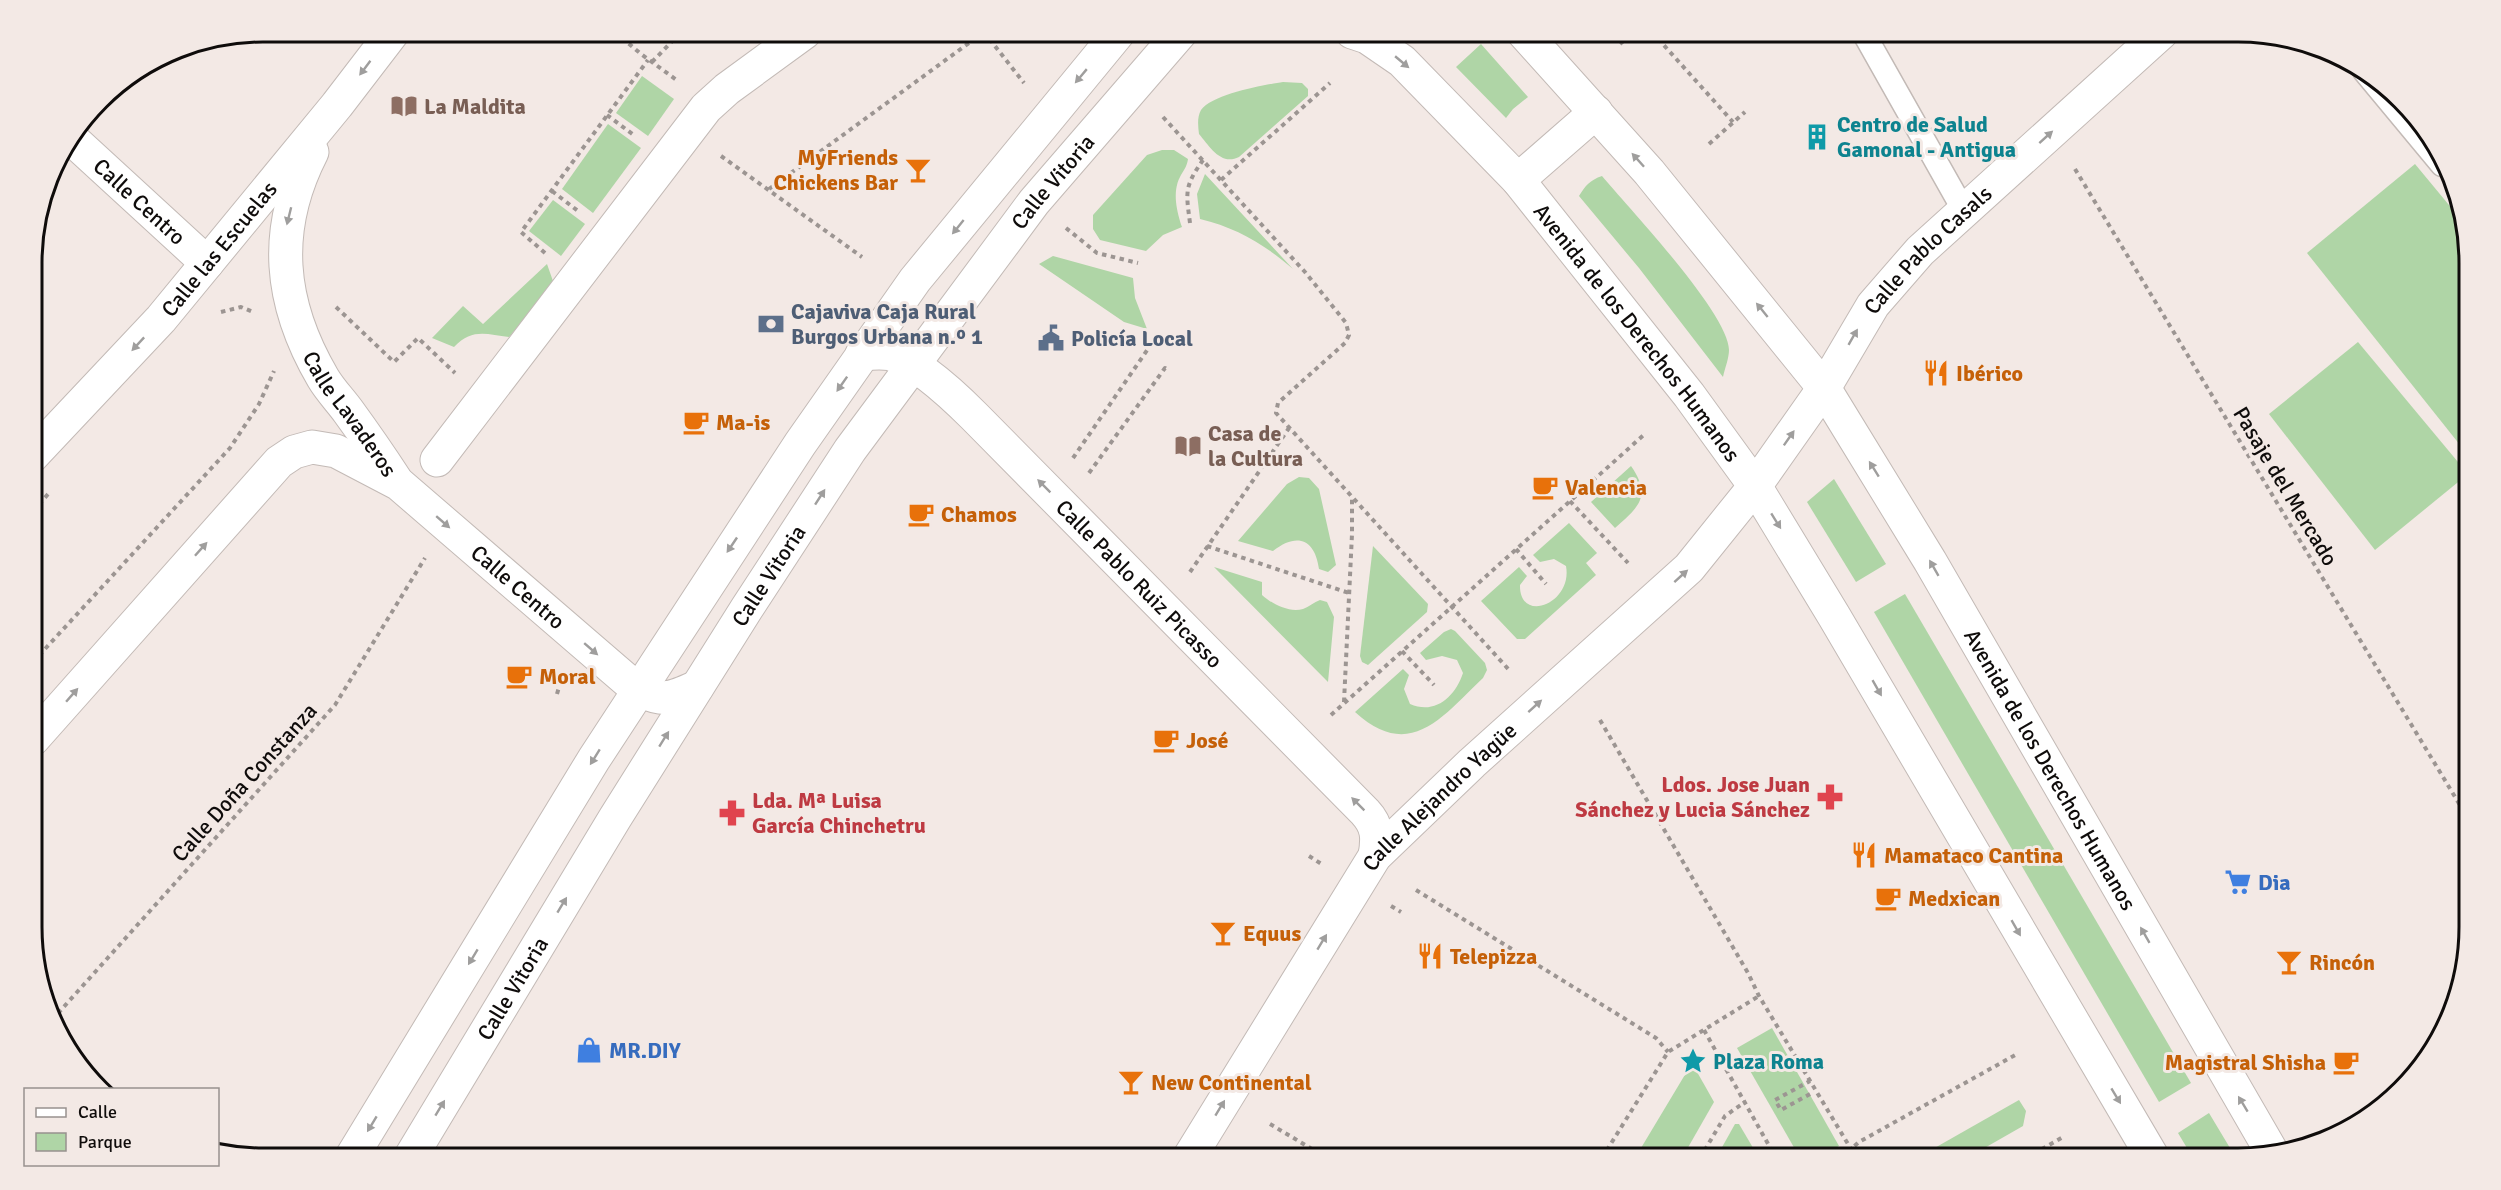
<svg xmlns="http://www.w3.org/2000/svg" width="2501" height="1190" viewBox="0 0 2501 1190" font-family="Signika,sans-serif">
<rect width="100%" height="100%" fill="#f3e9e5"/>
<g fill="#afd5a6">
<polygon points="1481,44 1528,97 1513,109 1506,118 1456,67"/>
<polygon points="642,76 674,99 648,136 616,113"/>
<path d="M1283,82L1302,83L1308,89V96L1239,157C1221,166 1210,147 1199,134C1198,126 1197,117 1201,110C1213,94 1263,85 1283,82Z"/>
<polygon points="608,124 641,148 593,213 562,189"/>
<path d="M1162,150H1174L1188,159C1187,167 1183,171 1180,177C1172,192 1177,212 1182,227L1163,235L1146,251L1100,240L1093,229V215L1147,155Z"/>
<polygon points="2415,164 2463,222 2468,233 2468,455 2307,253"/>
<path d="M1205,174L1293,269C1264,244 1237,228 1200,219L1197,194Z"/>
<path d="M1602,176C1628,207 1729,314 1729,350C1729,358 1725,368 1723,377L1639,268L1579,196C1585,186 1590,180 1602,176Z"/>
<polygon points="553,200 585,224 561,256 529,231"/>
<polygon points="1053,256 1133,278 1135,298 1147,329 1124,322 1039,264"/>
<path d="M547,264L554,284L509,337C486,334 472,328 454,347L432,338L463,306L483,324Z"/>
<polygon points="2358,342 2468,474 2375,550 2269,414"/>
<path d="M1631,466C1652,496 1639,507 1615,528L1591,502Z"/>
<path d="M1299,477L1309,478L1319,489L1336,565L1328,572L1319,569C1315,539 1297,532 1273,551L1238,541L1287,484Z"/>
<polygon points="1834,479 1886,564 1856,582 1807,502"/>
<path d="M1569,523L1597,553L1586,563L1596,575L1525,639H1517L1481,601L1519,567L1527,576L1520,585C1519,624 1573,604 1566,566L1554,559L1540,562L1533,555Z"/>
<polygon points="1373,546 1428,604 1427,612 1368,665 1362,662 1360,656"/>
<path d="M1214,567L1262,582V595C1272,604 1289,613 1303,609C1309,607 1314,602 1320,600L1327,602L1334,617L1328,682Z"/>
<polygon points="1905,594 2191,1083 2159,1102 1874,612"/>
<path d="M1451,629L1455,631L1485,663L1487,670L1483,678C1442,717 1410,762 1355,712L1403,669L1409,675L1404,689L1410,704C1435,715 1455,697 1463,673L1457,660L1442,656L1426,660L1420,653L1444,632Z"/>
<polygon points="1772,1028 1839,1146 1818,1158 1800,1158 1737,1048"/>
<polygon points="1692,1063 1714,1102 1682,1158 1635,1158"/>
<polygon points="2019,1100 2026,1111 2023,1126 1967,1158 1917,1158"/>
<polygon points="2209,1113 2236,1158 2193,1158 2178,1133"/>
<polygon points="1735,1124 1739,1124 1759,1158 1716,1158"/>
</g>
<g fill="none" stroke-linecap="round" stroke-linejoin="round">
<g stroke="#c3bab6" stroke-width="25">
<g id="lane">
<polyline points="1863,32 1964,211"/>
<polyline points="2364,71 2442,165"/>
</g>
</g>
<g stroke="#c3bab6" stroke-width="35">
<g id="street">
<path id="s1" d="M72,139L207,263"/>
<path id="s2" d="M312,152C272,230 279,303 323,378C330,390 340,400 348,411C364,433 380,456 395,479"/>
<path id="s3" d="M862,354C871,353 882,352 891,354C919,363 954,396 974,416L1365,812C1378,826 1378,838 1375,856"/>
<path id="s4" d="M32,456L161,319L337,105L393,32"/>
<polyline points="437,460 706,108 727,89 805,32"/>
<path id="s5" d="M33,739L279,462L294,452L312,447L336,451L399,484L638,690C665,702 670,699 697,687"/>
<path id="s6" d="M1189,1158L1375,856L1472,763L1689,568L1755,486L1824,388L1873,305L1920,251L2162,32"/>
</g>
</g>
<g stroke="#c3bab6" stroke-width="35">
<g id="secondary">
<path id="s7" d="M1352,32L1367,37L1402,61L1518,180L1689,395L1755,486L1834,616L2153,1158"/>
<path id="s8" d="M1523,32L1649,172L1824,388L1930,561L2273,1154"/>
<polyline points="1518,180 1596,112"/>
</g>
</g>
<g stroke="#c3bab6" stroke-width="35">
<g id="highway">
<polyline points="351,1158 594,759 800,444 915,280 1119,32"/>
<path id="s9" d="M410,1158L615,818L747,608L850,450L1034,202L1181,32"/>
</g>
</g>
<g stroke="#9c9592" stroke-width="4" stroke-dasharray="4.5 4.5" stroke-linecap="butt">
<polyline points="615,32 641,54 678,81"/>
<polyline points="984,32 1024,83"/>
<polyline points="1652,32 1733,122"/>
<polyline points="1620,44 1633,32"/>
<polyline points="652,62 681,32"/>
<polyline points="607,115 635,136"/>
<polyline points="1163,117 1305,272 1346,323 1349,335 1345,343 1278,403 1276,413 1510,671"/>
<polyline points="1709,144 1745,112"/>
<polyline points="721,156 862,257"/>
<polyline points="2075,169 2469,820"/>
<polyline points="1221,180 1330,83"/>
<polyline points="769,189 984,32"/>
<polyline points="552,191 578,211"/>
<path d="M1190,223C1186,192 1184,187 1203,160"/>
<polyline points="1066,228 1097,253 1138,263"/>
<polyline points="545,253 521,232 648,60"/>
<polyline points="336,307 394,362 418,338 455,373"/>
<polyline points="221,312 241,307 253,312"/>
<polyline points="1073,458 1150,346"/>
<polyline points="1089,473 1165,368 1168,370"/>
<polyline points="1570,501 1628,563"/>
<polyline points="33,511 49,493"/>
<polyline points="1207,546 1349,593"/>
<polyline points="1516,549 1546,584"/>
<polyline points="1190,572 1289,428"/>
<polyline points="1402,651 1434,685"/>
<polyline points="33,662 230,448 259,404 274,371"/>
<polyline points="557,694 562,677"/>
<polyline points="1344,702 1352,534 1352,497"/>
<polyline points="1331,715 1646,433"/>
<polyline points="1600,720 1748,973 1759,996 1851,1149"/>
<polyline points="1309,856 1323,865"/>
<polyline points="1416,890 1656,1038 1668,1052"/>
<polyline points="1391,906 1401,912"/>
<polyline points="52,1020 335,705 425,558"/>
<polyline points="1704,1030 1776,1158"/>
<polyline points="1810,1094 1781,1110 1775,1100 1810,1081"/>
<polyline points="1270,1124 1327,1158"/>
<polyline points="1602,1158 1668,1052 1759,996"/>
<polyline points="1700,1158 1725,1116 1745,1102"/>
<polyline points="1841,1158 1859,1142 2017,1054"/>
<polyline points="2026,1158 2065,1136"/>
</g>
<use href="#lane" stroke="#fff" stroke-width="22"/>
<use href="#street" stroke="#fff" stroke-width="33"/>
<use href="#secondary" stroke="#fff" stroke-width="33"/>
<use href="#highway" stroke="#fff" stroke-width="33"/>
</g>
<defs><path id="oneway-solid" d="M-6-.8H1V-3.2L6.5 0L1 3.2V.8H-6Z" transform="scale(1.5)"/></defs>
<g fill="#9f9e9d">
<use href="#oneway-solid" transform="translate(1402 62) rotate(40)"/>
<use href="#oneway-solid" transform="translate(365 68) rotate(127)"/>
<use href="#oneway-solid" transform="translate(1081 76) rotate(130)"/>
<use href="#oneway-solid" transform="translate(2046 137) rotate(-42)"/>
<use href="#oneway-solid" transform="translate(1638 160) rotate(-132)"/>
<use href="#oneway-solid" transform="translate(289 216) rotate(104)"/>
<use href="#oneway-solid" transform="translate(958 227) rotate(129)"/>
<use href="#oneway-solid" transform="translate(1762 310) rotate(-129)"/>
<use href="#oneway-solid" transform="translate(1853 337) rotate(-60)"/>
<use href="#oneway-solid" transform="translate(138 344) rotate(133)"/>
<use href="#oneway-solid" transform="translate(842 384) rotate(125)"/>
<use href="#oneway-solid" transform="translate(1789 438) rotate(-55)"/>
<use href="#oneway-solid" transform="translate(1874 469) rotate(-122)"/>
<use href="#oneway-solid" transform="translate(1044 486) rotate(-135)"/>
<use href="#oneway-solid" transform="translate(820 497) rotate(-57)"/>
<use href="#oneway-solid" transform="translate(1776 521) rotate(58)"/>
<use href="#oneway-solid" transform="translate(443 522) rotate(41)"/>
<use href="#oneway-solid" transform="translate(732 545) rotate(124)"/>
<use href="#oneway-solid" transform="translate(201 549) rotate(-48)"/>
<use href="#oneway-solid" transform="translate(1934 568) rotate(-120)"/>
<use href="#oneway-solid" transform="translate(1681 576) rotate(-42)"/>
<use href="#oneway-solid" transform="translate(591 649) rotate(41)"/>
<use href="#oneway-solid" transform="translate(1877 688) rotate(60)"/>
<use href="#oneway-solid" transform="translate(72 695) rotate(-49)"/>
<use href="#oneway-solid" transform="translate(1535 706) rotate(-42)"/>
<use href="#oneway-solid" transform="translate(664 739) rotate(-58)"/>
<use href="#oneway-solid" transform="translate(595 757) rotate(122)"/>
<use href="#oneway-solid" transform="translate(1358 804) rotate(-135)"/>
<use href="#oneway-solid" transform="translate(562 905) rotate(-59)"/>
<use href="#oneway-solid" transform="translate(2016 928) rotate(60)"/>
<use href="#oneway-solid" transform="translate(2145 935) rotate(-120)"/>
<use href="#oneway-solid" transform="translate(1322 942) rotate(-59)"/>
<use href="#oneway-solid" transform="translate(473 957) rotate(121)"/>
<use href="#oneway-solid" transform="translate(2116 1096) rotate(59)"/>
<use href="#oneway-solid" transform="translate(2243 1104) rotate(-121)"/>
<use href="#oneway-solid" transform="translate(440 1108) rotate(-59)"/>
<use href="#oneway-solid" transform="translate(1220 1108) rotate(-59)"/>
<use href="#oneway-solid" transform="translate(372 1124) rotate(121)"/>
</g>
<defs>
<g id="library-bare" transform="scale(2.07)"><path d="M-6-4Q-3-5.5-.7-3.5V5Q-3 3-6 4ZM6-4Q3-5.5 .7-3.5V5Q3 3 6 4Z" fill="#8d6e63" stroke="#f3e9e5" stroke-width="2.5" paint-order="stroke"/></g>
<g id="building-bare" transform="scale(2.07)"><path d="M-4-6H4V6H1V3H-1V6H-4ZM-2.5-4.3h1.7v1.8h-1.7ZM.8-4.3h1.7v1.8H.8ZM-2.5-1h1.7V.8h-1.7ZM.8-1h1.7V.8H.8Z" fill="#0f9aa8" stroke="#f3e9e5" stroke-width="2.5" paint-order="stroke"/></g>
<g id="bar-bare" transform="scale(2.07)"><path d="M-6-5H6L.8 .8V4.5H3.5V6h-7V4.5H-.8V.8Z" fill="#e8710a" stroke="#f3e9e5" stroke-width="2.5" paint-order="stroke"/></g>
<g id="bank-bare" transform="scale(2.07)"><path d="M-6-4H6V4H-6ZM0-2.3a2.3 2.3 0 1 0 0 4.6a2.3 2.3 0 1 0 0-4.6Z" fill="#5c6f8a" stroke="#f3e9e5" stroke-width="2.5" paint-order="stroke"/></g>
<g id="civic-bare" transform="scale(2.07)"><path d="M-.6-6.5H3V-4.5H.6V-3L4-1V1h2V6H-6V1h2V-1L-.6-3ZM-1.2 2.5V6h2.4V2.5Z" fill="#5c6f8a" stroke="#f3e9e5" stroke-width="2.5" paint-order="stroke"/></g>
<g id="restaurant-bare" transform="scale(2.07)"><path d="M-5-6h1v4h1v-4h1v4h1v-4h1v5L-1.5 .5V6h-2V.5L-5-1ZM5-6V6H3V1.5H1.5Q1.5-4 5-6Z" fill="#e8710a" stroke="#f3e9e5" stroke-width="2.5" paint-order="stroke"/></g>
<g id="cafe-bare" transform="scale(2.07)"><path d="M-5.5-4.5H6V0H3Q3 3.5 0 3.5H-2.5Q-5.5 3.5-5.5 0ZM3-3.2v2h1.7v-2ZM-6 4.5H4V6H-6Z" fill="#e8710a" stroke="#f3e9e5" stroke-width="2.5" paint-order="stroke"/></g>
<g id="pharmacy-bare" transform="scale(2.07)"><path d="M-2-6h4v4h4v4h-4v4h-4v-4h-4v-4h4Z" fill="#e0444e" stroke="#f3e9e5" stroke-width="2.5" paint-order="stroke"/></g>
<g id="supermarket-bare" transform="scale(2.07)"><path d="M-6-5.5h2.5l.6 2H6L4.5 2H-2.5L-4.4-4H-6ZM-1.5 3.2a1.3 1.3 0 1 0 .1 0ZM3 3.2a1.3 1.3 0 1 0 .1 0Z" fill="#3f7fe0" stroke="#f3e9e5" stroke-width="2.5" paint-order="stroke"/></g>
<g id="shop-bare" transform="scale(2.07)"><path d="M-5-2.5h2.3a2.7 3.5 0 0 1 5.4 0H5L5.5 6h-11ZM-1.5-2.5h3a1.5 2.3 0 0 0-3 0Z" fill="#3f7fe0" stroke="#f3e9e5" stroke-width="2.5" paint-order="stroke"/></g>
<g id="sight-bare" transform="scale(2.07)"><path d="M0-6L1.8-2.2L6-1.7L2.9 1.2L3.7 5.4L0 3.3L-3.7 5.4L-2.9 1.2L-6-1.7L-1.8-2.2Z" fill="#0f9aa8" stroke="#f3e9e5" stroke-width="2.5" paint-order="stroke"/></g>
</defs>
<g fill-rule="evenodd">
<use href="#library-bare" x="404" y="106"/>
<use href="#building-bare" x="1817" y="137"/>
<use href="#bar-bare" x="918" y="170"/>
<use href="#bank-bare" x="771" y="324"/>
<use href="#civic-bare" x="1051" y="338"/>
<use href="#restaurant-bare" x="1936" y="373"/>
<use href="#cafe-bare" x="696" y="422"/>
<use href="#library-bare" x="1188" y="446"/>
<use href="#cafe-bare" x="1545" y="487"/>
<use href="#cafe-bare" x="921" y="514"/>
<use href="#cafe-bare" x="519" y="676"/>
<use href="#cafe-bare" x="1166" y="740"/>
<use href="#pharmacy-bare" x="1830" y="797"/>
<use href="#pharmacy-bare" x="732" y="813"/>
<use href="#restaurant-bare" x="1864" y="855"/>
<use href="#supermarket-bare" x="2238" y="882"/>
<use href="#cafe-bare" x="1888" y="898"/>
<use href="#bar-bare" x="1223" y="933"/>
<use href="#restaurant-bare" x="1430" y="956"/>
<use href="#bar-bare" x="2289" y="962"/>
<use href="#shop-bare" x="589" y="1050"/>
<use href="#sight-bare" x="1693" y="1061"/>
<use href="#cafe-bare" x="2346" y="1062"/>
<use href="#bar-bare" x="1131" y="1082"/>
</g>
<g text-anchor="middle" stroke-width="6" stroke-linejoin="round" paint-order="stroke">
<g font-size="22" font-weight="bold" fill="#785e54" stroke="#f3e9e5" text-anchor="start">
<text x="424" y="114">La Maldita</text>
<text x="1208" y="441">Casa de<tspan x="1208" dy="25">la Cultura</tspan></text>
</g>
<g font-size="22" font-weight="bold" fill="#0d838f" stroke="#f3e9e5" text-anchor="start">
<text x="1837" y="132">Centro de Salud<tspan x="1837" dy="25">Gamonal - Antigua</tspan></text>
<text x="1713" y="1069">Plaza Roma</text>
</g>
<g font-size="22" font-weight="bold" fill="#c56008" stroke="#f3e9e5" text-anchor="start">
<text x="898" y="165" text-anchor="end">MyFriends<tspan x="898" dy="25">Chickens Bar</tspan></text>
<text x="1956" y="381">Ibérico</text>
<text x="716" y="430">Ma-is</text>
<text x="1565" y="495">Valencia</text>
<text x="941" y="522">Chamos</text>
<text x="539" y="684">Moral</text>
<text x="1186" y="748">José</text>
<text x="1884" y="863">Mamataco Cantina</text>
<text x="1908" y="906">Medxican</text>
<text x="1243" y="941">Equus</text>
<text x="1450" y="964">Telepizza</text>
<text x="2309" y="970">Rincón</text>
<text x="2326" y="1070" text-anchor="end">Magistral Shisha</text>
<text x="1151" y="1090">New Continental</text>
</g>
<g font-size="22" fill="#0f0c0b" stroke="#f3e9e5">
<text dy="8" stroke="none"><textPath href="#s9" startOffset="1170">Calle Vitoria</textPath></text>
<text dy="8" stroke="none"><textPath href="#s1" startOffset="92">Calle Centro</textPath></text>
<text dy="8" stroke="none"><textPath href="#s4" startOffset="279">Calle las Escuelas</textPath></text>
<text dy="8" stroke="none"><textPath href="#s6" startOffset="1180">Calle Pablo Casals</textPath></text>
<text dy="8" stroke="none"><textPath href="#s7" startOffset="418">Avenida de los Derechos Humanos</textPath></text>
<text dy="8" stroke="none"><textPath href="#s2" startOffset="282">Calle Lavaderos</textPath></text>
<text transform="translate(2286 486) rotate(59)" y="8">Pasaje del Mercado</text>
<text dy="8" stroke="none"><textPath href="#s9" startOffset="684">Calle Vitoria</textPath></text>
<text dy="8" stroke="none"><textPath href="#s3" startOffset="369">Calle Pablo Ruiz Picasso</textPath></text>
<text dy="8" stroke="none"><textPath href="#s5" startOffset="660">Calle Centro</textPath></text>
<text dy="8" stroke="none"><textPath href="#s8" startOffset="910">Avenida de los Derechos Humanos</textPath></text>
<text transform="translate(244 782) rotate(-48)" y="8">Calle Doña Constanza</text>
<text dy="8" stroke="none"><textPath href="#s6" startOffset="442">Calle Alejandro Yagüe</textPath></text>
<text dy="8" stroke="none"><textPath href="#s9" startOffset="198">Calle Vitoria</textPath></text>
</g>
<g font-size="22" font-weight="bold" fill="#4e5e75" stroke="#f3e9e5" text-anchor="start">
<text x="791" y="319">Cajaviva Caja Rural<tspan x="791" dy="25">Burgos Urbana n.º 1</tspan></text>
<text x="1071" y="346">Policía Local</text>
</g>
<g font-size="22" font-weight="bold" fill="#be3a42" stroke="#f3e9e5" text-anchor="end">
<text x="1810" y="792">Ldos. Jose Juan<tspan x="1810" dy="25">Sánchez y Lucia Sánchez</tspan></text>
<text x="752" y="808" text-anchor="start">Lda. Mª Luisa<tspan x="752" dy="25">García Chinchetru</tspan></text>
</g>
<g font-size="22" font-weight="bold" fill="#366cbe" stroke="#f3e9e5" text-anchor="start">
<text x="2258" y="890">Dia</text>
<text x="609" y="1058">MR.DIY</text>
</g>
</g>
<path d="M0 0H2501V1190H0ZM263 42H2238A221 221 0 0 1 2459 263V927A221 221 0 0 1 2238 1148H263A221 221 0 0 1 42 927V263A221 221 0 0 1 263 42Z" fill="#f3e9e5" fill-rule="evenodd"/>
<path fill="none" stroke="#0f0c0b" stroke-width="3" d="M263 42H2238A221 221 0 0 1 2459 263V927A221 221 0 0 1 2238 1148H263A221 221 0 0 1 42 927V263A221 221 0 0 1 263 42Z"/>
<rect x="24" y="1088" width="195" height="78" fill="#f3e9e5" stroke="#98918e" stroke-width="1.5"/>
<rect x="36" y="1108" width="30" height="9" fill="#ffffff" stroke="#98918e" stroke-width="1.5"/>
<text x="78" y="1118" font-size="18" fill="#0f0c0b">Calle</text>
<rect x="36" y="1133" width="30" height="18" fill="#afd5a6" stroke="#98918e" stroke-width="1.5"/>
<text x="78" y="1148" font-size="18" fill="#0f0c0b">Parque</text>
</svg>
